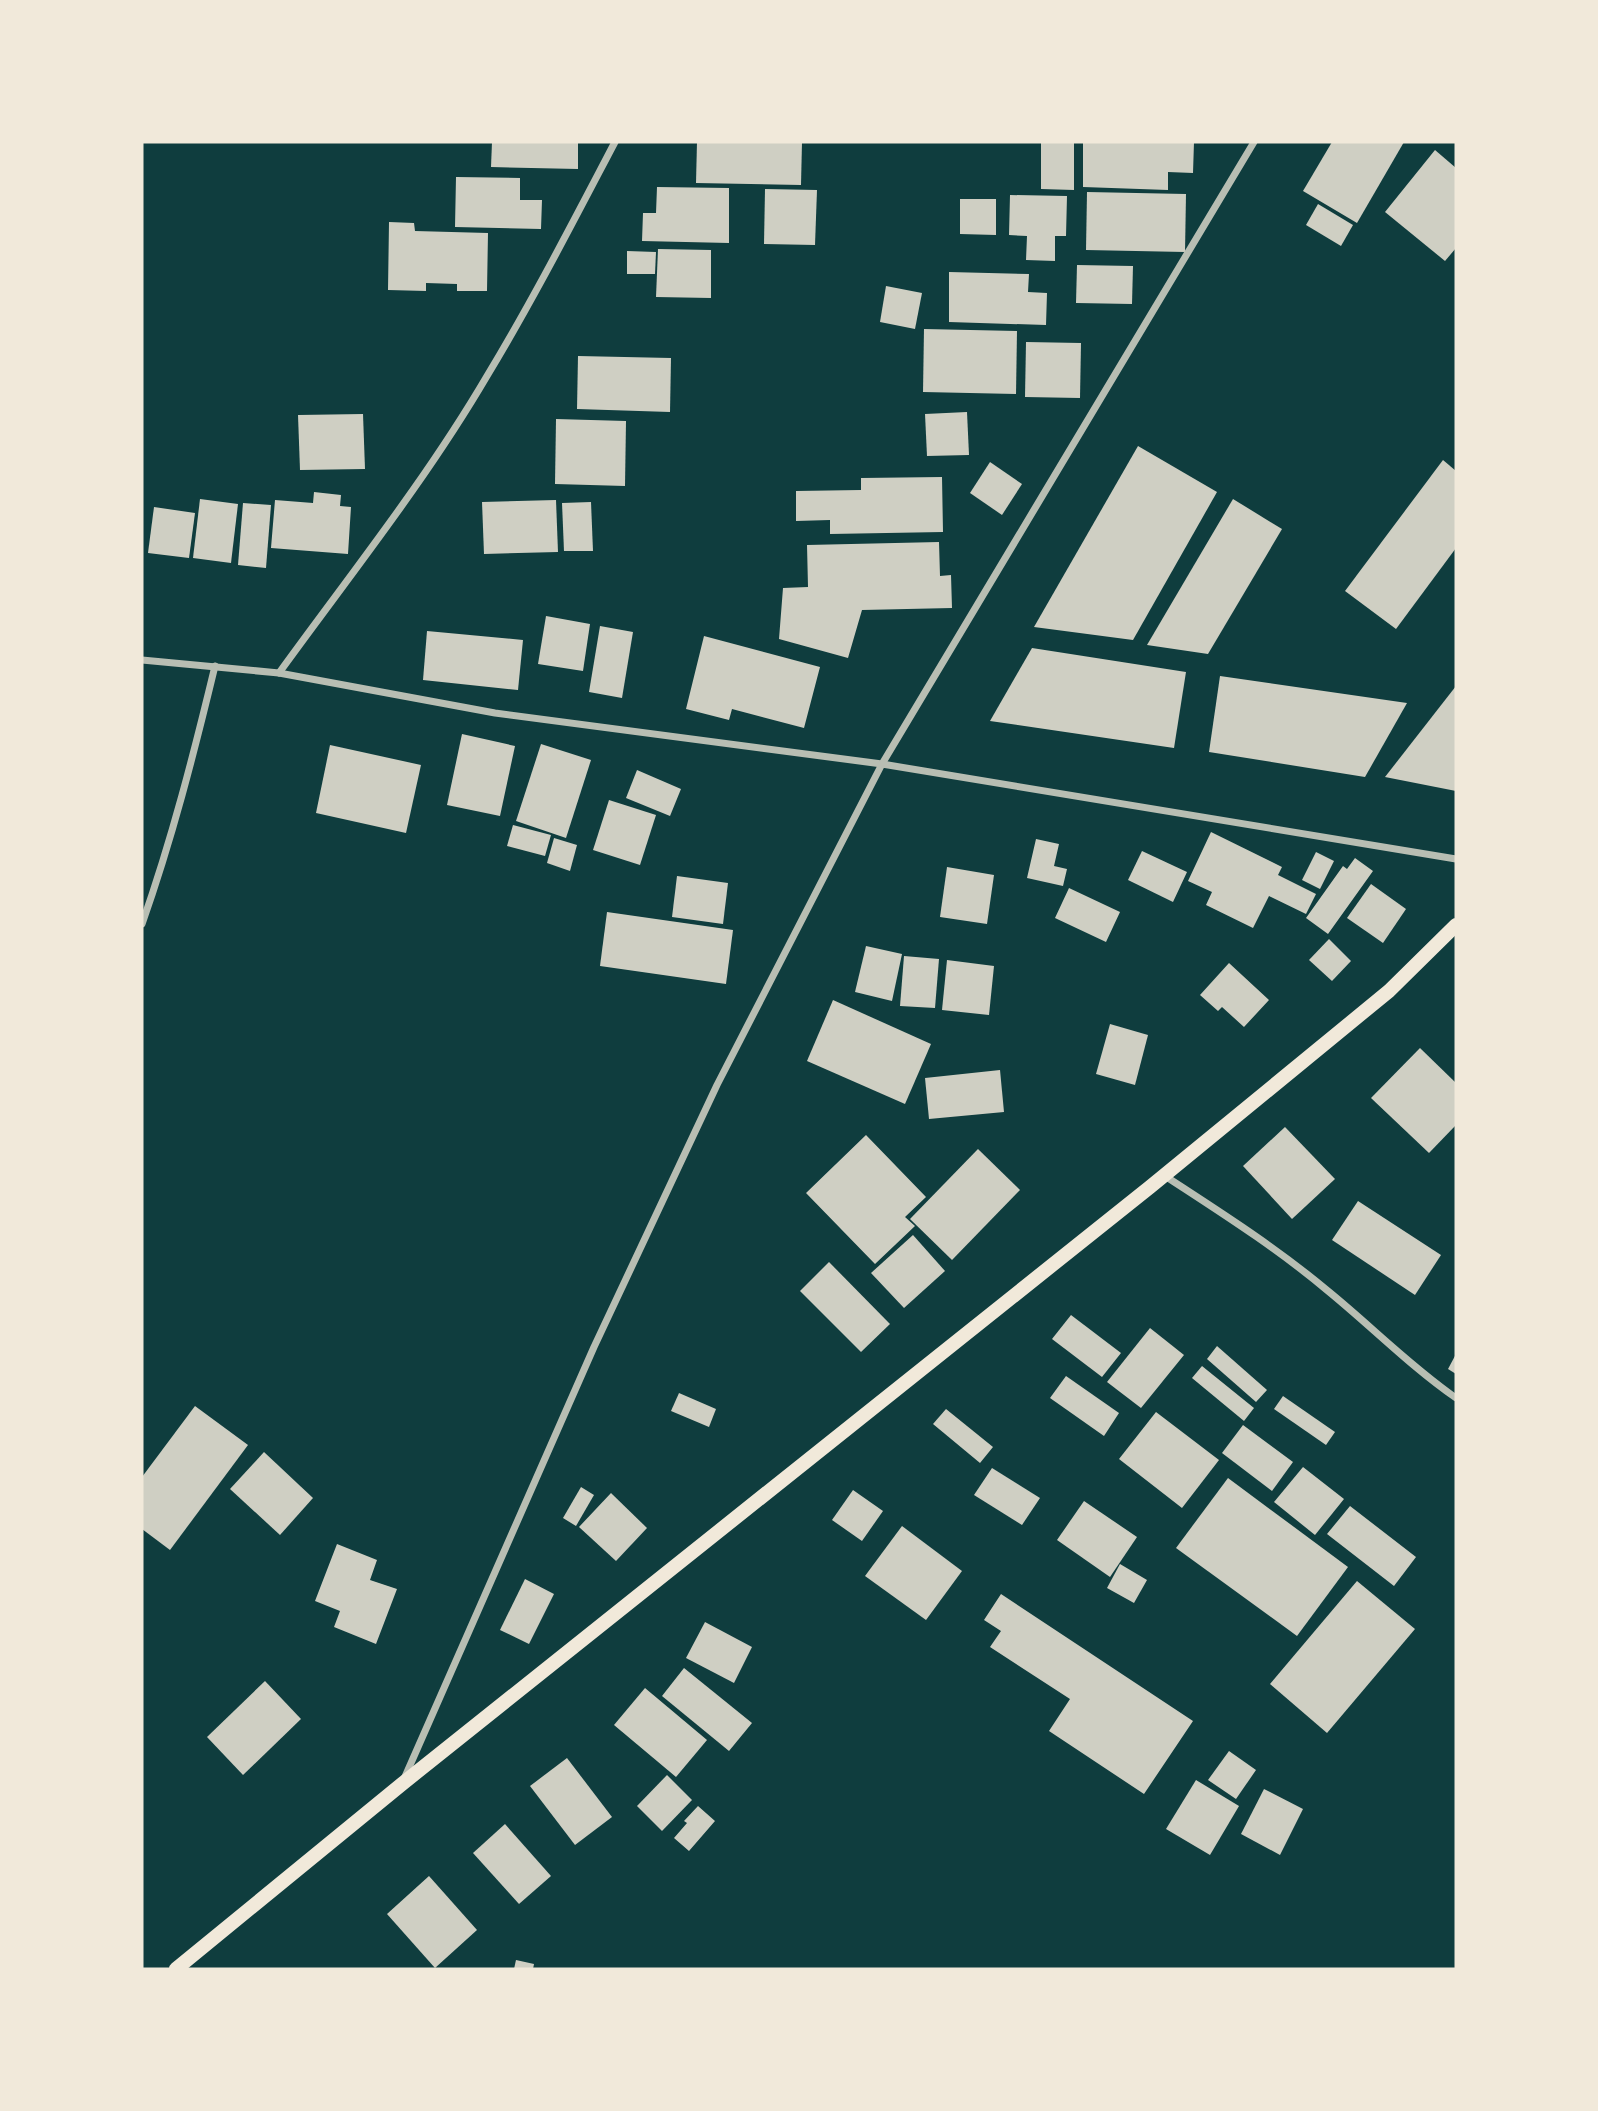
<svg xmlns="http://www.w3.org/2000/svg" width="1598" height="2111" viewBox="0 0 1598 2111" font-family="'PT Sans Narrow',sans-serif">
<rect width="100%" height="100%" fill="#0f3d3e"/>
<g fill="#cfcfc3">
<polygon points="492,142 578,142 578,169 491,167"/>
<polygon points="697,142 802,142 801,185 696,183"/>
<polygon points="1041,142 1074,142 1074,190 1041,189"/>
<polygon points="1083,142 1194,142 1193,173 1168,172 1168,190 1083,187"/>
<polygon points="1332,142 1404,142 1357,223 1303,191"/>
<polygon points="1435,150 1456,168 1456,248 1445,261 1385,212"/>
<polygon points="456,177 520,178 520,200 542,200 541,229 455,227"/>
<polygon points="657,187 729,188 729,243 642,241 643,213 656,213"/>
<polygon points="765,189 817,190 815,245 764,244"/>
<polygon points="1087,192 1186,194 1185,252 1086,250"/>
<polygon points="1010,195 1067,196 1066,236 1055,236 1055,261 1026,260 1027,236 1009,235"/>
<polygon points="960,199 996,199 996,235 960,234"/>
<polygon points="1318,204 1353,225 1341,246 1306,225"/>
<polygon points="389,222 414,223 415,231 488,233 487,291 457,291 457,284 426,283 426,291 388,290"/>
<polygon points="658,249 711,250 711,298 656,297"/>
<polygon points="627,251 656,252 655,274 627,274"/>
<polygon points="1077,265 1133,266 1132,304 1076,303"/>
<polygon points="949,272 1029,274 1028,292 1047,293 1046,325 949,322"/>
<polygon points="886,286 922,293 915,329 880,322"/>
<polygon points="924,329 1017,331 1016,394 923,392"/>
<polygon points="1026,342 1081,343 1080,398 1025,397"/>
<polygon points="578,356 671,358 670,412 577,409"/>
<polygon points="967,412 969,455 927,456 925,414"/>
<polygon points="363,414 365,469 300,470 298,415"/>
<polygon points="556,419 626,421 625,486 555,484"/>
<polygon points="1138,446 1217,492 1133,640 1034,627"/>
<polygon points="1443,460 1456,471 1456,548 1396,629 1345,591"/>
<polygon points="990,462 1022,484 1002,515 970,493"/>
<polygon points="942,477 943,532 830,534 830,520 796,521 796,491 861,490 861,478"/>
<polygon points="314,492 341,495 340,506 351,507 348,554 271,548 275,500 313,503"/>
<polygon points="200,499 238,504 231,563 193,558"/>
<polygon points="1233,499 1282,529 1208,654 1147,645"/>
<polygon points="556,500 558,552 484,554 482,502"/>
<polygon points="591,502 593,551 564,551 562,503"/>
<polygon points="243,503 271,505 266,568 238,565"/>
<polygon points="154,507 195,513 189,558 148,553"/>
<polygon points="939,542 940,576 951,575 952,608 862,610 848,658 779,639 783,588 808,587 807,545"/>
<polygon points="546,616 590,624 583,671 538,664"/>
<polygon points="600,626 633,632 622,698 589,692"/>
<polygon points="427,631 523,640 518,690 423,680"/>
<polygon points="704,636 820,667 804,728 732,709 729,720 686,709"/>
<polygon points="1032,648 1186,672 1174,748 990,721"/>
<polygon points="1220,676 1407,703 1365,777 1209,752"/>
<polygon points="1456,686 1456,791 1385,777"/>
<polygon points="462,734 515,746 500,816 447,805"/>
<polygon points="541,744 591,760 566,838 516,821"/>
<polygon points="330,745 421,765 406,833 316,813"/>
<polygon points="637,770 681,789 670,816 626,798"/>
<polygon points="609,800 656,815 640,865 593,850"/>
<polygon points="513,825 551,835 545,856 507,846"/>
<polygon points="1211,832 1282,867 1278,875 1316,894 1306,914 1269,896 1253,928 1206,905 1212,892 1188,881"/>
<polygon points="554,838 577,845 570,871 547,863"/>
<polygon points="1036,839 1059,844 1054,866 1067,869 1063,886 1027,878"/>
<polygon points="1142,851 1187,872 1173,902 1128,880"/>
<polygon points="1316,852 1334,861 1320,889 1302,880"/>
<polygon points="1355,858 1373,871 1328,934 1306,918 1343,866 1347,869"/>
<polygon points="947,867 994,875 987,924 940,917"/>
<polygon points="677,876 728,883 723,924 672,917"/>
<polygon points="1371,884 1406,909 1383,943 1347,918"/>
<polygon points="1069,888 1120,912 1106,942 1055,918"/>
<polygon points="607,912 733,930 726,984 600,966"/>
<polygon points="1329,939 1351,961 1332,981 1309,960"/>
<polygon points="866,946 902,954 892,1001 855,992"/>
<polygon points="904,956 939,959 935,1008 900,1006"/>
<polygon points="947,960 994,966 989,1015 942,1010"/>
<polygon points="1229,963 1269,1000 1244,1027 1222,1007 1218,1011 1200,995"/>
<polygon points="833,1000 931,1044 905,1104 807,1061"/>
<polygon points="1110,1024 1148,1035 1135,1085 1096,1074"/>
<polygon points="1420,1048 1456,1083 1456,1125 1429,1153 1371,1098"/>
<polygon points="1000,1070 1004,1112 929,1119 925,1078"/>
<polygon points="1285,1127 1335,1179 1292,1219 1243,1166"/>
<polygon points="866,1135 926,1197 905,1217 915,1226 875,1264 806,1193"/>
<polygon points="978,1149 1020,1190 952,1260 910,1219"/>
<polygon points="1358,1201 1441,1255 1415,1295 1332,1240"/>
<polygon points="913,1235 945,1271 904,1308 871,1273"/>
<polygon points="829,1262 890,1324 861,1352 800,1291"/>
<polygon points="1071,1315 1121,1353 1102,1377 1052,1339"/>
<polygon points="1150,1328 1184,1355 1141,1408 1107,1382"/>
<polygon points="1217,1346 1267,1390 1256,1402 1207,1359"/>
<polygon points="1456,1354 1456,1374 1448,1369"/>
<polygon points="1202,1366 1254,1408 1244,1421 1192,1378"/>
<polygon points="1066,1376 1119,1413 1104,1436 1050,1398"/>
<polygon points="679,1393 716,1409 709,1427 671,1411"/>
<polygon points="1283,1396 1335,1432 1326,1445 1274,1409"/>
<polygon points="195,1406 248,1445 170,1550 142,1529 142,1477"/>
<polygon points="946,1409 993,1447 980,1463 933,1424"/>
<polygon points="1156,1412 1219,1460 1182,1508 1119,1459"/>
<polygon points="1243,1425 1293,1462 1272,1491 1222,1453"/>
<polygon points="264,1452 313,1498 280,1535 230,1489"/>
<polygon points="1303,1467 1344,1499 1315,1535 1274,1502"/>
<polygon points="992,1468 1040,1498 1022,1525 974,1495"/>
<polygon points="1228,1478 1348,1567 1297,1636 1176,1548"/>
<polygon points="581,1487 594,1495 576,1526 563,1518"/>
<polygon points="853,1490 883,1511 862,1541 832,1520"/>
<polygon points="611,1493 647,1528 616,1561 579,1527"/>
<polygon points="1084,1501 1137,1537 1110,1577 1057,1540"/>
<polygon points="1350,1506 1416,1557 1394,1586 1327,1534"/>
<polygon points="902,1526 962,1571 926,1620 865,1576"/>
<polygon points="337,1544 377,1560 370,1580 397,1589 376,1644 334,1627 340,1611 315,1601"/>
<polygon points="1120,1564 1147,1580 1134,1603 1107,1588"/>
<polygon points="525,1579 554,1594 529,1644 500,1630"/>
<polygon points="1357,1581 1415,1629 1327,1733 1270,1684"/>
<polygon points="1001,1594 1193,1721 1144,1794 1049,1731 1070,1699 990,1647 1001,1631 984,1620"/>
<polygon points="705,1622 752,1647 734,1683 686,1658"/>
<polygon points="684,1668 752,1723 729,1751 662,1696"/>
<polygon points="265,1681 301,1719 243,1775 207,1737"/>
<polygon points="645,1688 707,1740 676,1777 614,1725"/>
<polygon points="1229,1751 1256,1770 1236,1799 1208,1780"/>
<polygon points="567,1758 612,1817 575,1845 530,1786"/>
<polygon points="667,1775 692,1800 662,1831 637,1806"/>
<polygon points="1196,1780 1239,1806 1210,1855 1166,1829"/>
<polygon points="1264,1789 1303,1809 1280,1855 1241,1834"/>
<polygon points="698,1806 715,1821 689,1851 674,1838 687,1823 684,1821"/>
<polygon points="505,1824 551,1876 519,1904 473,1853"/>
<polygon points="429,1876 477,1930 435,1968 387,1914"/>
<polygon points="516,1960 534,1964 533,1969 514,1969"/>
</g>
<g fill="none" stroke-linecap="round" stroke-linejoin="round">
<g stroke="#b8beb3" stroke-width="7">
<polyline points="142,660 279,673 495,713 882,764 1456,859"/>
<path d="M279,673C350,575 426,480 487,376C533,300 574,220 615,142"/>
<path d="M142,924C172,839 194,753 215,666"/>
<path d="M1165,1176C1220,1212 1277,1248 1328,1291C1371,1326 1410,1366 1456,1398"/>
<polyline points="404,1779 594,1347 717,1085 882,764 1254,142"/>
</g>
<polyline stroke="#f1e9da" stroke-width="14" points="176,1969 402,1784 1150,1187 1389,991 1456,925"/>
</g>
<rect width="1598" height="2111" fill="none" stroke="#f1e9da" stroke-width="287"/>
</svg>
